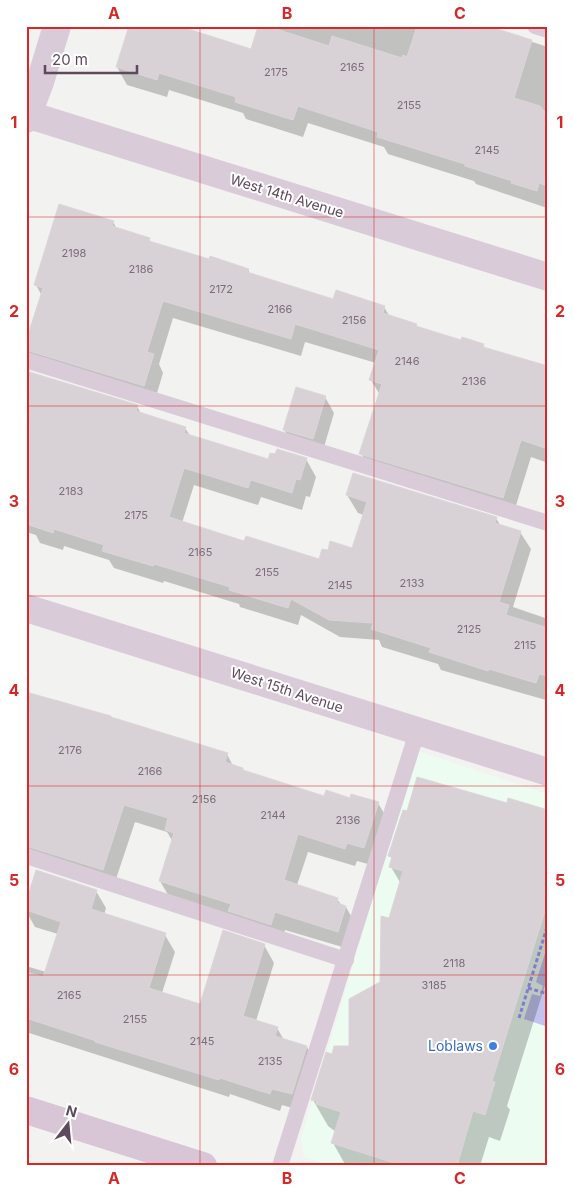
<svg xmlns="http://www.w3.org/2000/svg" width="574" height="1192" viewBox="0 0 574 1192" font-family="Inter,sans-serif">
<rect width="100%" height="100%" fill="#f2f3f1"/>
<polygon fill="#edfcf1" points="417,751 548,794 548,1166 331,1166 304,1157 301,1139"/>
<polygon fill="#c2c3ee" points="548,944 548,1027 524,1019 532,994 540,996 543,986 536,982"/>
<g fill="#0003">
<polygon points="130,26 189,26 188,30 252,51 274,30 276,26 493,26 493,29 548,47 547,208 476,184 474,181 388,154 384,147 308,123 303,137 246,119 243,113 169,90 167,97 127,85 117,67"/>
<polygon points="113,222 117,229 149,239 151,243 210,261 248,270 251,275 334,301 384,307 390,317 416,325 418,328 462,342 483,345 485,348 548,367 548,463 531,457 513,515 371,471 361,453 380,395 371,380 376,363 305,342 301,356 173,318 159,364 163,373 154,403 26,353 26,346 42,296 36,285"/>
<polygon points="26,372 137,406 141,414 185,428 191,437 269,461 306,459 316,477 310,497 306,496 302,510 261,497 258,505 194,485 182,523 245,542 320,560 353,550 364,515 358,513 347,495 496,518 500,525 520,532 531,549 513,607 548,619 548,694 546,700 441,670 438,664 382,647 379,640 340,637 301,615 298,625 240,607 239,604 164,581 163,583 114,568 109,560 64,546 63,550 40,543 36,535 26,532"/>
<polygon points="325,397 334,413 322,454 293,446 284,429"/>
<polygon points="26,693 55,702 56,700 227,754 233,766 243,769 244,772 325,798 351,799 378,803 389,822 375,866 357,861 355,866 308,852 297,885 337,899 342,906 346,907 356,925 349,949 285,930 281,943 171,900 160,881 173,842 167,832 135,822 113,888 26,852"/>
<polygon points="508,805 548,811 548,976 507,1106 510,1110 500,1141 489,1137 480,1166 346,1166 333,1143 336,1132 328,1126 313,1100 333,1055 351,1048 381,982 390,919 401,884 391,867 393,861 390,856"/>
<polygon points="96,891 106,908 104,915 165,935 175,952 162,993 201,1005 264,945 274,963 256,1021 277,1028 284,1040 307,1047 316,1064 302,1111 282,1105 280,1111 230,1094 229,1097 26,1032 26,966 46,972 58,934 35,927 26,911 26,907"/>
</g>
<g fill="#d8d1d6" stroke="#dcd5da">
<polygon points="129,26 179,26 251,49 258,26 267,26 329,46 332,36 402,58 403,55 407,57 417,26 488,26 532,40 514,98 540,106 544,111 548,113 548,186 539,183 537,191 511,183 512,181 465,166 465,164 377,137 378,132 298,106 293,120 235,102 236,97 159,73 157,80 116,67"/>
<polygon points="59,204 114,221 112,226 150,238 149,241 209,259 210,256 249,269 247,272 333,299 336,290 385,306 383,313 417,324 416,326 461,340 462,337 484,344 483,347 548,366 548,449 521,440 503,498 359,454 382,384 369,380 379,350 295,324 291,339 163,301 147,352 154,354 144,386 26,350 26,341 43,288 34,285"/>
<polygon points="26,371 138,405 136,411 186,427 184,433 268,459 270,453 275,454 277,449 307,458 300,480 296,479 292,493 251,480 248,488 184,468 169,517 244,541 246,536 319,559 322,549 328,550 330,541 352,548 367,502 346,495 353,473 497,517 495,523 521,531 499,602 509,605 506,615 548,628 548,676 539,674 536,683 489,669 488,671 429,652 431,648 371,629 373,623 329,620 291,599 288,608 229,590 230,587 154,564 153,566 102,551 104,545 54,529 53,533 26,524"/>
<polygon points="296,387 326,396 313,439 283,430"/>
<polygon points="26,692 111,716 111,717 228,753 225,762 243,768 243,770 324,796 326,790 350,798 351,794 379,802 364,848 347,843 345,849 298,834 284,880 338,898 337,903 346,906 338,932 275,912 271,925 228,911 231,904 159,881 174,833 165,830 168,818 124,805 103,870 26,846"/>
<polygon points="417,777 507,803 508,798 548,810 548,901 492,1081 495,1082 485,1115 473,1111 457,1166 404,1166 331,1143 341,1112 316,1104 317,1101 311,1100 326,1052 332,1054 334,1046 349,1046 349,999 380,982 381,916 389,918 403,871 389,867 392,857 388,856 403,810 407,811"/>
<polygon points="36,870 97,890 91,909 166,933 149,988 200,1004 223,930 265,944 243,1016 278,1027 275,1036 307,1046 292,1094 272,1089 270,1094 220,1078 219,1080 95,1042 96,1041 26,1018 26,972 43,977 61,922 26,910 26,902"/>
</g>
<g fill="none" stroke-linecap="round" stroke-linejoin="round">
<g stroke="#847ccb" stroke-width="3" stroke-dasharray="4 2.5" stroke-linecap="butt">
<polyline points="528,988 548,994"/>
<polyline points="519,1018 548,924"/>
</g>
<g stroke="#dacbd9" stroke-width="16">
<polyline points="535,26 548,30"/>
<polyline points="26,360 548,523"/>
<polyline points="26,856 346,960"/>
<polyline points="280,1166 417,732"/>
</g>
<g stroke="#dacbd9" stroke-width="28">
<polyline points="26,114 548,277"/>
<polyline points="26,119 40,82 57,26"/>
<polyline points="26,608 548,772"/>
</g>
<polyline stroke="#d8c5d6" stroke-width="28" points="26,1110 203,1166"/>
</g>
<path fill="none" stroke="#d62828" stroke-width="1" stroke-opacity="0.55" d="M200,26V1166M374,26V1166M26,217H548M26,406H548M26,596H548M26,786H548M26,975H548"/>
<circle fill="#3f7fe0" stroke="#fff" stroke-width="2" cx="493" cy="1046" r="5"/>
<g text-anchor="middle" stroke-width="4" stroke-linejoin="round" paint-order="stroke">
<g font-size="11" fill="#7c6c7a">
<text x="352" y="71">2165</text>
<text x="276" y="76">2175</text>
<text x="409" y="109">2155</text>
<text x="487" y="154">2145</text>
<text x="74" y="257">2198</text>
<text x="141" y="273">2186</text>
<text x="221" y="293">2172</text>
<text x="280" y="313">2166</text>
<text x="354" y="324">2156</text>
<text x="407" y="365">2146</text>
<text x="474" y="385">2136</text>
<text x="71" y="495">2183</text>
<text x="136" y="519">2175</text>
<text x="200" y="556">2165</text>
<text x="267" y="576">2155</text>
<text x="412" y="587">2133</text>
<text x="340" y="589">2145</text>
<text x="469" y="633">2125</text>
<text x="525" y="649">2115</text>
<text x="70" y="754">2176</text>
<text x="150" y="775">2166</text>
<text x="204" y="803">2156</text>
<text x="273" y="819">2144</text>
<text x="348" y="824">2136</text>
<text x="454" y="967">2118</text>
<text x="434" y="989">3185</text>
<text x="69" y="999">2165</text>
<text x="135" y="1023">2155</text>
<text x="202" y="1045">2145</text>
<text x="270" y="1065">2135</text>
</g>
<g font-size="14" fill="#5e4a5c" stroke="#fff">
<text transform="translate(287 196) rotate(17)" y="5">West 14th Avenue</text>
<text transform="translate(287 690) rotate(18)" y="5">West 15th Avenue</text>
</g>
<g font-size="14" fill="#366cbe" stroke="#fff" text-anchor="end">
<text x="483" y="1051">Loblaws</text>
</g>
</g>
<rect width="574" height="1192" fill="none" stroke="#ffffff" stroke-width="55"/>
<g transform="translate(68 1124) rotate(16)" stroke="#ffffff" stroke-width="4" paint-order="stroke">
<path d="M0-4L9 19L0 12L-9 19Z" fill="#5e4a5c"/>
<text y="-8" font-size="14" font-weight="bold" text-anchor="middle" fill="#5e4a5c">N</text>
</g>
<path d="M45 65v8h92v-8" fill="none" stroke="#5e4a5c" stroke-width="2.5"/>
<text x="52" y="65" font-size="15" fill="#5e4a5c" stroke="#ffffff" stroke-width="4" paint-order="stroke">20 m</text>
<rect x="28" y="28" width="518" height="1136" fill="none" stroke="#d62828" stroke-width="2"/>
<g font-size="16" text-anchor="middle" font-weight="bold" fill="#d62828">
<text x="114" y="19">A</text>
<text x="287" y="19">B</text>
<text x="460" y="19">C</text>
<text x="14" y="128">1</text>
<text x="560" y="128">1</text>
<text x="14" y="317">2</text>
<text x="560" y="317">2</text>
<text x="14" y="507">3</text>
<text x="560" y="507">3</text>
<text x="14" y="696">4</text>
<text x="560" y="696">4</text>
<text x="14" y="886">5</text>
<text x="560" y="886">5</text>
<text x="14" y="1075">6</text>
<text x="560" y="1075">6</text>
<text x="114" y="1184">A</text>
<text x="287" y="1184">B</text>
<text x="460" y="1184">C</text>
</g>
</svg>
